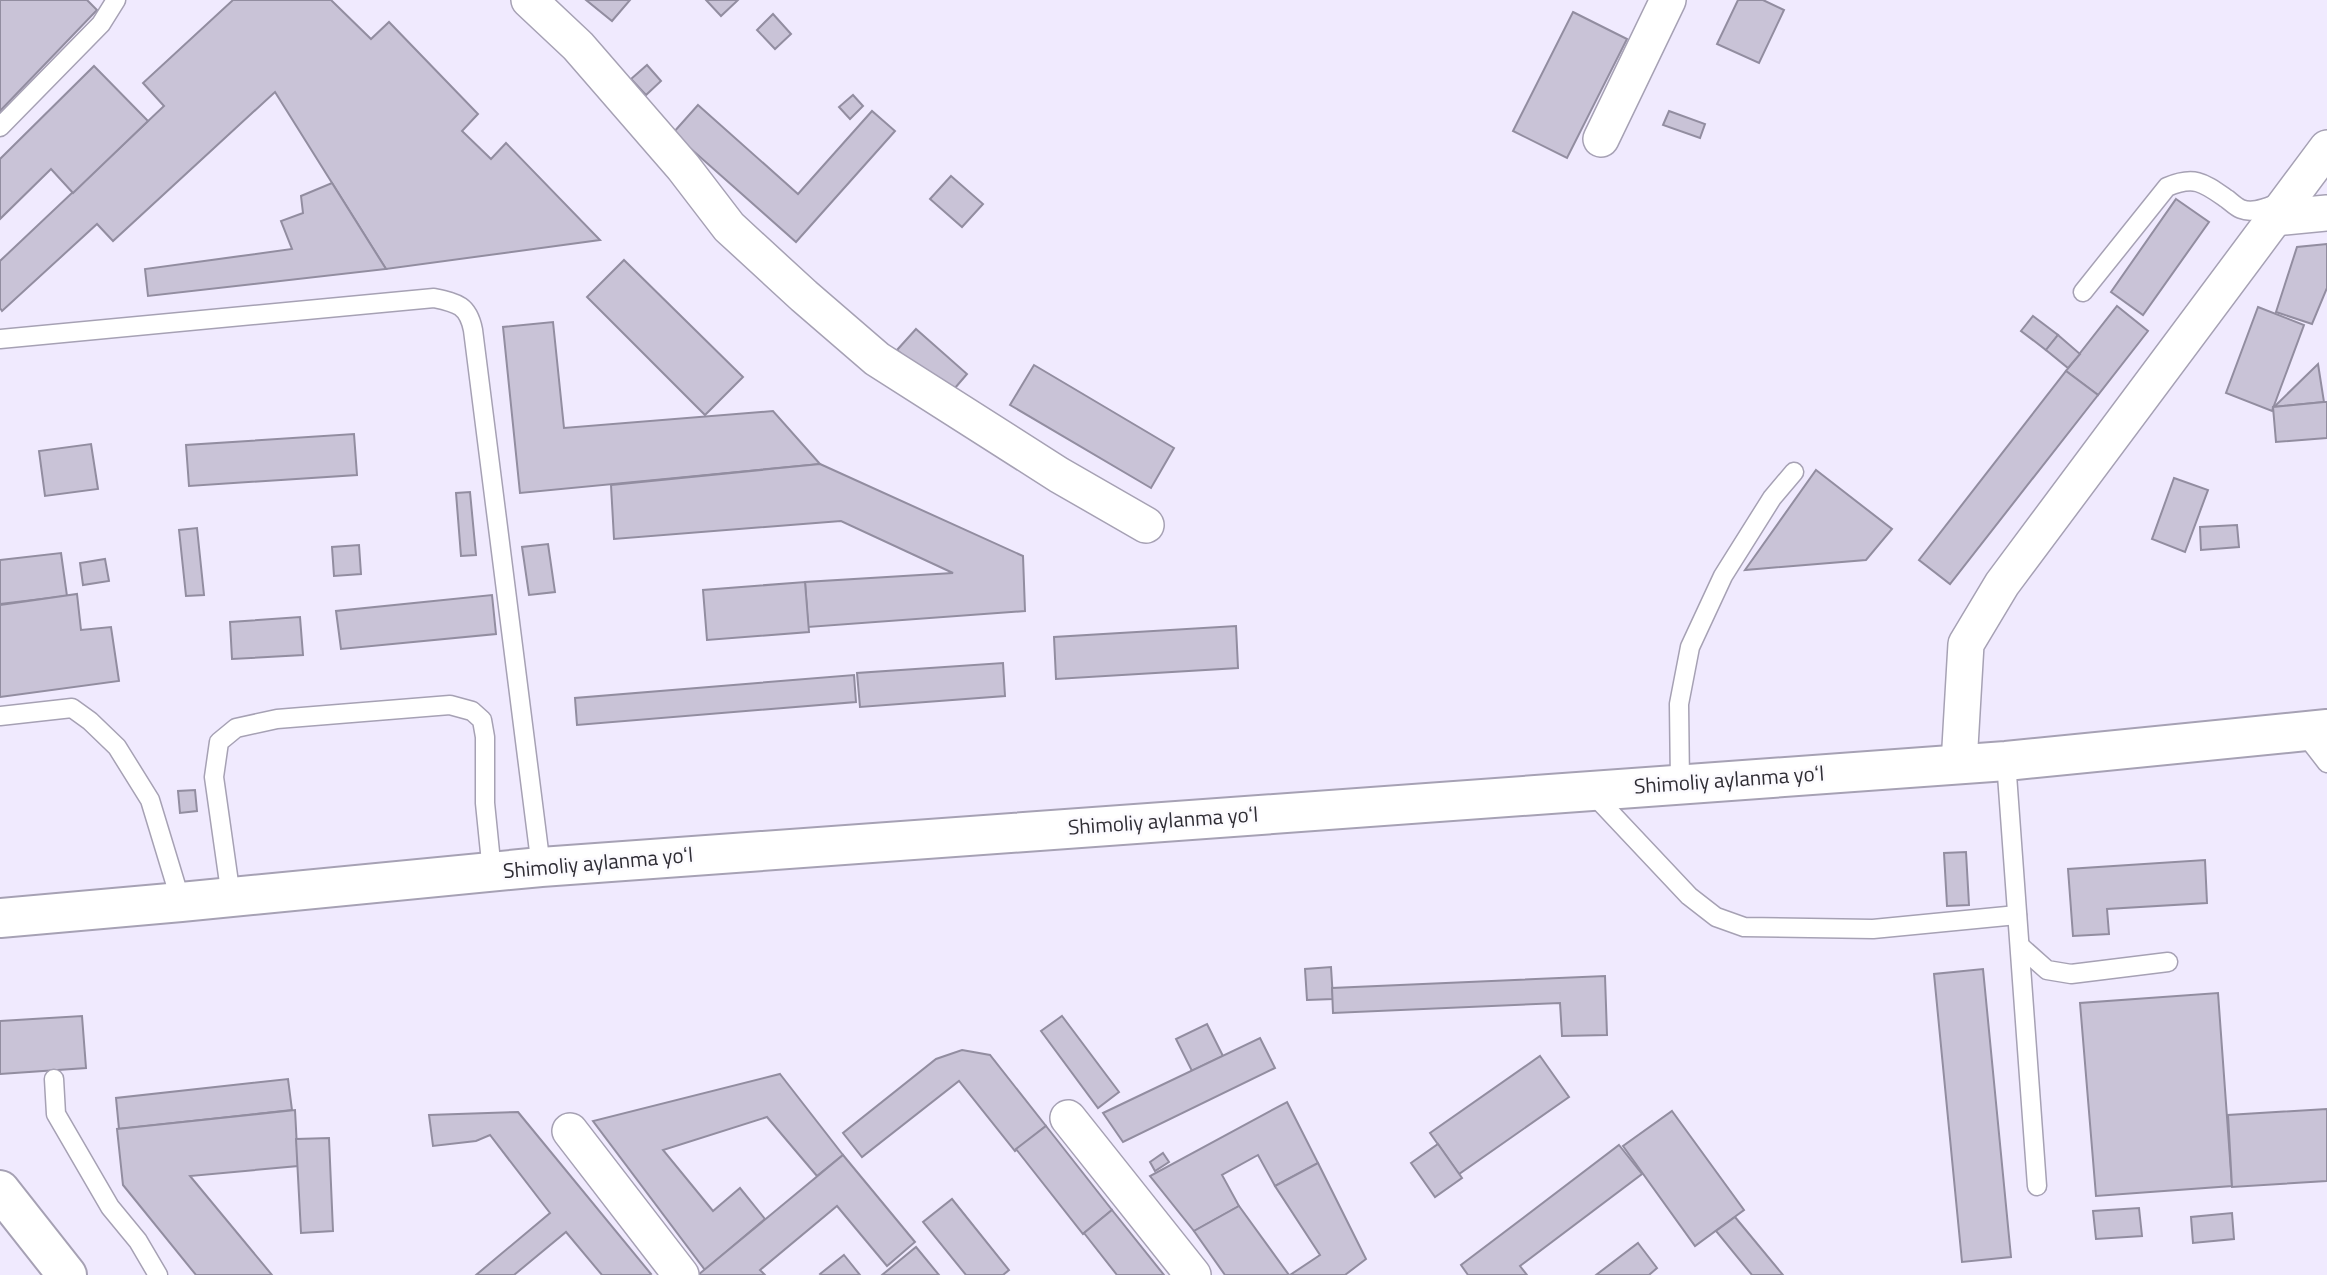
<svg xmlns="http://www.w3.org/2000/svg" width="2327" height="1275" viewBox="0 0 2327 1275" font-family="'Titillium Web',sans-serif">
<rect width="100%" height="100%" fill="#f0eafe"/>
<g fill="#c9c3d7" stroke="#928da0" stroke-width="2">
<polygon points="0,0 87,0 97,10 0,111"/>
<polygon points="233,0 331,0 371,39 389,22 478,114 462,131 491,159 506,143 600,240 386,269 275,92 113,241 97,224 2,311 0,308 0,261 164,106 143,83"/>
<polygon points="586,0 630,0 612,21"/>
<polygon points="706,0 738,0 721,16"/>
<polygon points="1738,0 1763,0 1784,10 1759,63 1717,44"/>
<polygon points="1573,12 1627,39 1567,158 1513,131"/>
<polygon points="773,14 791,34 775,49 757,30"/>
<polygon points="647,65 661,81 646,95 631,79"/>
<polygon points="94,66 148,121 73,193 51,169 0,219 0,159"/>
<polygon points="853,95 863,106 850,119 839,107"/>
<polygon points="698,105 798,194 872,111 895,131 796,242 673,133"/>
<polygon points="1669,111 1705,124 1700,138 1663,125"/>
<polygon points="951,176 983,204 962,227 930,199"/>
<polygon points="332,183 386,269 148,296 145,269 292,249 281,221 303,213 301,196"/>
<polygon points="2176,199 2209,222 2143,315 2111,292"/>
<polygon points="2327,244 2327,288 2312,324 2276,312 2297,247"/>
<polygon points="624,260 743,377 705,415 587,297"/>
<polygon points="2117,306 2148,331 2098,395 2066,371"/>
<polygon points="2258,307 2304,325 2272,411 2226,393"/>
<polygon points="2033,316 2058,335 2046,350 2021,331"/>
<polygon points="553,322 564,428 773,411 820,464 520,493 503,327"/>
<polygon points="916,329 967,374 949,395 897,350"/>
<polygon points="2058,335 2080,354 2068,368 2046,350"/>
<polygon points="2318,364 2324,402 2274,407"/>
<polygon points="1034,365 1174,448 1151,488 1010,405"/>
<polygon points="2066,371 2098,395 1950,584 1919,560"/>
<polygon points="2324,402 2327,402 2327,438 2276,442 2273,407"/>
<polygon points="354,434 357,475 189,486 186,445"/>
<polygon points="91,444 98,489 45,496 39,451"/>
<polygon points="820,464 1023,556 1025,611 808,627 805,582 953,573 841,521 614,539 611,485"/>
<polygon points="1816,470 1892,529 1866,560 1745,570"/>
<polygon points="2174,478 2208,490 2185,552 2152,539"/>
<polygon points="470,492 476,555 461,556 456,493"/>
<polygon points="2237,525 2239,547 2201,550 2200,527"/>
<polygon points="197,528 204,595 186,596 179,530"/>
<polygon points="548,544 555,592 529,595 522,547"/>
<polygon points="359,545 361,574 334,576 332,547"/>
<polygon points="61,553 67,596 0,604 0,560"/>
<polygon points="105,559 109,581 83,585 80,563"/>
<polygon points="805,582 809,632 707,640 703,590"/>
<polygon points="77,594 81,630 111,627 119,681 0,697 0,605"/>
<polygon points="492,595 496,634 341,649 336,611"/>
<polygon points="300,617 303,655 232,659 230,622"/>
<polygon points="1236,626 1238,668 1056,679 1054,637"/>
<polygon points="1003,663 1005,696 860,707 857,673"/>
<polygon points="854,675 856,702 577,725 575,698"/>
<polygon points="195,790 197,811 180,813 178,791"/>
<polygon points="1966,852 1969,905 1947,906 1944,853"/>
<polygon points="2205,860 2207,903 2107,909 2109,934 2073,936 2068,869"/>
<polygon points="1331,967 1333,999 1307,1000 1305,969"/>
<polygon points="1983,969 2011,1257 1962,1262 1934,974"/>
<polygon points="1605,976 1607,1035 1562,1036 1560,1003 1333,1013 1332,988"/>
<polygon points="2218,993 2232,1186 2096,1196 2080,1003"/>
<polygon points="82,1016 86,1068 0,1074 0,1021"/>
<polygon points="1062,1016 1119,1092 1098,1108 1041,1031"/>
<polygon points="1207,1024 1223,1056 1192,1071 1176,1039"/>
<polygon points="1260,1038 1275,1068 1123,1142 1103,1113"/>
<polygon points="962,1050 990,1055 1046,1126 1015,1151 959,1081 862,1157 843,1133 936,1059"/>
<polygon points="1540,1056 1569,1097 1459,1174 1430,1133"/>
<polygon points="780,1074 843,1155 817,1176 767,1117 663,1150 713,1211 740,1188 765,1219 705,1270 593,1121"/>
<polygon points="288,1079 292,1110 119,1129 116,1098"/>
<polygon points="1287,1102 1318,1163 1275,1186 1258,1155 1222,1175 1239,1206 1194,1231 1150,1176"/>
<polygon points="2327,1109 2327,1181 2232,1187 2228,1115"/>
<polygon points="295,1110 298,1166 190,1176 272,1275 196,1275 123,1185 117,1129"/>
<polygon points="1672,1111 1744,1210 1695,1246 1623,1146"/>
<polygon points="518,1112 651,1274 649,1275 602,1275 566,1232 514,1275 476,1275 550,1213 490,1135 476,1141 433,1146 429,1115"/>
<polygon points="1046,1126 1112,1210 1083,1234 1016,1149"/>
<polygon points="329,1138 333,1231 301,1233 296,1139"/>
<polygon points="1438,1144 1462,1178 1435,1197 1411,1163"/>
<polygon points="1619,1145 1642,1174 1520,1266 1527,1275 1468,1275 1461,1265"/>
<polygon points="1163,1153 1169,1162 1155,1171 1150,1162"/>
<polygon points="843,1155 915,1242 887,1266 837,1206 760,1270 765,1275 698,1275"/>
<polygon points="1318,1163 1366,1259 1345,1275 1290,1275 1320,1255 1275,1186"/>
<polygon points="952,1199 1009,1270 1003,1275 966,1275 923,1222"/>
<polygon points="1239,1206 1289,1275 1225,1275 1194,1231"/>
<polygon points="2139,1208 2142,1236 2096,1239 2093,1211"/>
<polygon points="1112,1210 1164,1275 1117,1275 1084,1233"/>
<polygon points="2232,1213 2234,1239 2193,1243 2191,1217"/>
<polygon points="1735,1217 1783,1275 1752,1275 1716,1231"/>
<polygon points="1638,1243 1657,1268 1649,1275 1596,1275"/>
<polygon points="916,1247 939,1275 882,1275"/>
<polygon points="844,1255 860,1275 821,1275 820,1274"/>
</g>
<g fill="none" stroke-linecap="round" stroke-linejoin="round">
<g stroke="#a6a1b4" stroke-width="21">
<g id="lane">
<polyline points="0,127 101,24 116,0"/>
<path d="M2083,292L2167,187C2195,175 2204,183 2227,199C2231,202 2236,207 2241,209C2253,214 2267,207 2279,203"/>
<path d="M0,339L434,298C457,303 468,305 473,330L541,867"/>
<polyline points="0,716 72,708 90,721 117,747 150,800 181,902"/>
<polyline points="2303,732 2327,763"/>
<polyline points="2006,761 2037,1186"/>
<polyline points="1680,783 1679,704 1690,647 1723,576 1772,498 1794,472"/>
<polyline points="1591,792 1689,896 1716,917 1744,927 1873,929 2017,915"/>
<polyline points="231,897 214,777 219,742 236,728 277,719 450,705 472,711 482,720 485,737 485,803 492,872"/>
<polyline points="2020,946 2047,970 2071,974 2168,962"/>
<polyline points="54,1079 56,1114 110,1207 138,1241 158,1275"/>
</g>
</g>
<g stroke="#a6a1b4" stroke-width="38">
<g id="street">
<polyline points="529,0 578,46 683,167 729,227 804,296 877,359 1059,475 1146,525"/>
<polyline points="1601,139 1668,0"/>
<polyline points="2274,218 2327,213"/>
<polyline points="1959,764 1966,644 2002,584 2327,148"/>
<polyline points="1068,1118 1193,1275"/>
<polyline points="570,1131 681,1275"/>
</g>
</g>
<g stroke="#a6a1b4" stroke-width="42">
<polyline id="secondary" points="0,1190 67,1275"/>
</g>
<g stroke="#a6a1b4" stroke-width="42">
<polyline id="primary" points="0,918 181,902 541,867 2006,761 2327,729"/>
</g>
<use href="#lane" stroke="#fff" stroke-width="18"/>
<use href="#street" stroke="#fff" stroke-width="35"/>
<use href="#secondary" stroke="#fff" stroke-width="38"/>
<use href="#primary" stroke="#fff" stroke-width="38"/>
</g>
<g text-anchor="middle" stroke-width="5" stroke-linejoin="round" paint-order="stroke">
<g font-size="21" fill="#2f2d34" stroke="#fbfafe">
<text transform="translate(1729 780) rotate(-4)" y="7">Shimoliy aylanma yoʻl</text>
<text transform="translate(1163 821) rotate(-4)" y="7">Shimoliy aylanma yoʻl</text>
<text transform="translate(598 863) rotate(-5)" y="7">Shimoliy aylanma yoʻl</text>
</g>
</g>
</svg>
